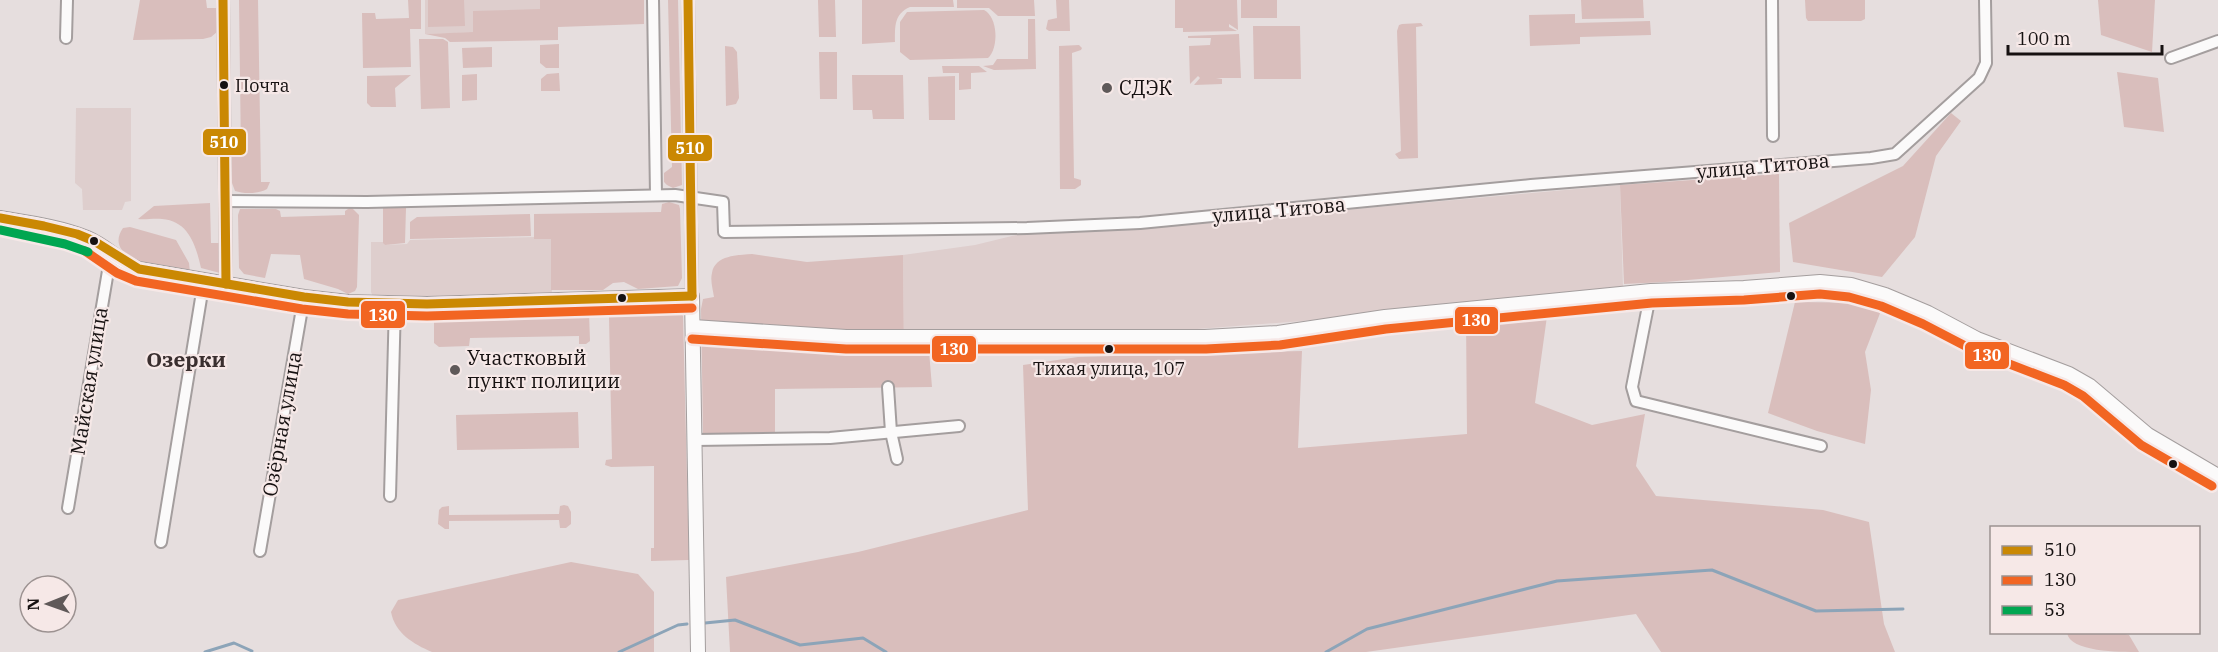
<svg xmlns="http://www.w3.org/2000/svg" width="2218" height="652" viewBox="0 0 2218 652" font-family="'IBM Plex Serif',serif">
<rect width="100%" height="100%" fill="#e6dede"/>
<g fill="#dececd">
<polygon points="425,0 540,0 541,30 425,34"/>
<polygon points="76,108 131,108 131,201 125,202 122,210 83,210 82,189 75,183"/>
<polygon points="1620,185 1623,288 1303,321 1197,329 1013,329 904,334 903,255 975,245 1016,235 1245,219"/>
<polygon points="535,237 551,239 552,296 402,300 373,297 371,292 371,242 383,242 385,245 407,244 410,240"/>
</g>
<g fill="#d9bebc">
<polygon points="140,0 206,0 207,8 217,8 217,32 211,37 203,39 133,40"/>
<path d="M239,0H258L261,182H270L267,189C258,194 244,194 235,191L232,183L231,156L241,155Z"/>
<polygon points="408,0 421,0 421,29 410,29 411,67 363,68 362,13 375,13 376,19 409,18"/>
<polygon points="428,0 464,0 465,26 428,27"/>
<polygon points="540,0 644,0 644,24 558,27 558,40 450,42 445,38 425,34 473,32 473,11 540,9"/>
<polygon points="668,0 678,0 682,185 673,188 667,185 664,182 664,173 672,167"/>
<polygon points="818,0 835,0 836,37 819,37"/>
<path d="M862,0H953L954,7H910C894,14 895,26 895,42L862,44Z"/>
<polygon points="957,0 1034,0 1035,16 998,16 989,8 957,8"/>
<polygon points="1056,0 1069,0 1070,31 1049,31 1046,29 1048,20 1057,18"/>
<polygon points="1175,0 1237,0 1238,30 1229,24 1229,27 1237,31 1183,32 1183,28 1175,28"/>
<rect x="1241" y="0" width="36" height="18"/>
<polygon points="1581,0 1643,0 1644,18 1582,19"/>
<polygon points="1805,0 1865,0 1865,19 1861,21 1808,21 1806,18"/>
<polygon points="2098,0 2155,0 2152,52 2101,35"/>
<path d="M984,10C998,17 999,48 988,58L910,60L900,52V22L907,12Z"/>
<polygon points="1575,14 1575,23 1650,21 1651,35 1580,37 1580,44 1530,46 1529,15"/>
<polygon points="1028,19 1035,19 1036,69 994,70 983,66 993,65 997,59 1028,59"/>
<polygon points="1421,23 1423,26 1416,27 1418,158 1399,159 1395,154 1401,151 1397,31 1399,25 1402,24"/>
<polygon points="1253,26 1300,26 1301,79 1254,79"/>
<polygon points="1239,34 1241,78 1216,78 1222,79 1222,84 1194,85 1200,78 1198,76 1190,84 1189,46 1210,45 1211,38 1188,38 1188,36"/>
<polygon points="419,39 443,39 448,42 450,108 421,109"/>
<polygon points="559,44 559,68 546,68 540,63 540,45"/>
<polygon points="1079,45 1082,48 1081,50 1072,53 1074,178 1081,180 1081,185 1075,189 1060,189 1059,46"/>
<polygon points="725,46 733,47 737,52 739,98 736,104 726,106"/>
<polygon points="492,47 492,67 463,68 462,48"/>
<polygon points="819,52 837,52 837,99 820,99"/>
<polygon points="942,66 979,66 987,72 971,73 971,89 959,90 959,73 943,73"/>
<polygon points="2117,72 2158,78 2164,132 2124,127"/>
<polygon points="559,73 560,91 541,91 541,79 547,74"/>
<polygon points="477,74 477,100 462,101 462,75"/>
<polygon points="411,75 395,88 396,107 371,107 367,103 367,76"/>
<polygon points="852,75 903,75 904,119 873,119 872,110 853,110"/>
<polygon points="955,76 955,120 929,120 928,77"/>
<polygon points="1951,113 1961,121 1936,156 1915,237 1882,277 1793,262 1789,223 1903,166"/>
<polygon points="1779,174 1780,272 1665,282 1624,284 1620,185"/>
<polygon points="669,202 679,205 680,209 682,278 678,286 638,289 624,282 613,283 603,290 551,290 551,239 534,239 534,214 661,212 662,204"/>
<path d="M210,203L211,243H220L222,269L220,273L201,268C196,246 189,221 162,219C154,218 145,220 138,219L154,206Z"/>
<polygon points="351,207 359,215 357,287 355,291 348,294 338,289 304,279 300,255 271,254 265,278 244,274 239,268 238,215 240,209 276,209 280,211 281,217 345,215 345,211"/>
<polygon points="383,208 406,208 405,243 385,245 383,243"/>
<polygon points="530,214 531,236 410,239 410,222 417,217"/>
<path d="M130,227L176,240L189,263L190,273C172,269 100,262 123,228Z"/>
<path d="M752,254L807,262L903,255L904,350L929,351L932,387L775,389V436L707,440L703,434L701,309L703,299L714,297C713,290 710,280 712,273C715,255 738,255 752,254Z"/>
<polygon points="1795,302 1884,303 1865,352 1871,390 1865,444 1817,431 1768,413"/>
<polygon points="673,306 680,311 683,316 689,560 651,561 651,548 654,548 654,466 611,467 605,465 606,460 612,459 609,317 603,316 601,311 603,307"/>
<path d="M514,308C541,319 557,304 584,308L589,313L590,341L586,344H579V336L470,338L469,346L439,347L434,343V315L438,310Z"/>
<polygon points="1548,309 1535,403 1592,425 1645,414 1636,466 1656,496 1823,510 1869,522 1884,624 1895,652 1661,652 1636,614 1366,652 730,652 726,577 858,552 1028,510 1023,365 1078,357 1302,351 1298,448 1467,434 1466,317"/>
<polygon points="578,412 579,448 457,450 456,415"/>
<polygon points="564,505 568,506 571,512 571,524 566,528 560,528 559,520 449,521 449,529 445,529 438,524 439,510 442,507 449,506 449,515 559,514 560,506"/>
<path d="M571,562L638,574L654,592V652H432C413,644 395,633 391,612L398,600Z"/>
<path d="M2067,633H2121L2129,635L2139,652C2119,652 2070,652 2067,633Z"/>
</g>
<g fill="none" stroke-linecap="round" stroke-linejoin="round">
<g stroke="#8ca4b8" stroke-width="3">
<polyline points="705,623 735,620 800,645 863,638 886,652"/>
<polyline points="205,652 234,643 252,651"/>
<polyline points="619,652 678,625 687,624"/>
<polyline points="1326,652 1367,629 1557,581 1712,570 1816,611 1903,609"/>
</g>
<g stroke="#a49e9e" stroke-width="14">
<g id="minor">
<polyline points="223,0 226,284"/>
<polyline points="653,0 656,195"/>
<polyline points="688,0 692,296"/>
<polyline points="1772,0 1773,136"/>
<polyline points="66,38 67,0"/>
<polyline points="2171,58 2218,41"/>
<polyline points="226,201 367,202 675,195 723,202 724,232 1027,228 1140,223 1531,185 1871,158 1895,154 1979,78 1986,63 1985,0"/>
<polyline points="1651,291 1632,387 1636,401 1821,446"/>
<polyline points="888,387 891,432 897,459"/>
<polyline points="695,440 830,438 959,426"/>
<polyline points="390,496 395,303"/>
<polyline points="68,508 109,265 113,256"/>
<polyline points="161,542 204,280"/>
<polyline points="260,551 304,297"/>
</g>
</g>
<g stroke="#a49e9e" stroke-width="16">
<g id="tertiary">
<path d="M0,218C29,223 60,227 87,238C106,246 120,262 139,269L304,297L348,302L427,304L692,296L698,652"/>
<polyline points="693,327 846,337 1205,337 1278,333 1385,317 1651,291 1744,288 1820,282 1851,285 1885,295 1928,313 1977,339 2069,374 2090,386 2148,435 2218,476"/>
</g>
</g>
<use href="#minor" stroke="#fbfafa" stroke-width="10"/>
<use href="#tertiary" stroke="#fbfafa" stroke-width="14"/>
<g stroke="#f6e8e7" stroke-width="14">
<g id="bus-1">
<polyline points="223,0 226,284"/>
<polyline points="688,0 692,296"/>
<polyline points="0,218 44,226 77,234 94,241 139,269 304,297 348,302 427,304 692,296"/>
</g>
</g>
<g stroke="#f6e8e7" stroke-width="14">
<g id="bus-2">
<polyline points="85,251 117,273 136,281 302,309 348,314 427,316 692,308"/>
<polyline points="692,339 846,349 1206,349 1280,345 1386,329 1652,303 1744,300 1820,294 1849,297 1881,306 1923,324 1973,350 2064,385 2083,396 2141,445 2212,486"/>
</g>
</g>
<g stroke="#f6e8e7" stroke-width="14">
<polyline id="bus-3" points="0,230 65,244 88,252"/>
</g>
<use href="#bus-1" stroke="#ca8803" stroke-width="9"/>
<use href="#bus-2" stroke="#f26522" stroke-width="9"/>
<use href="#bus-3" stroke="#00a651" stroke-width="9"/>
</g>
<g fill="#161111" stroke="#f6e8e7" stroke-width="2">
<circle cx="224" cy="85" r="5"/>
<circle cx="94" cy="241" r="5"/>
<circle cx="1791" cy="296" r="5"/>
<circle cx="622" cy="298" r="5"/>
<circle cx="1109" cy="349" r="5"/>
<circle cx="2173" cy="464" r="5"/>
</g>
<g fill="#5f5959" stroke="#f6e8e7" stroke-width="2">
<circle cx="1107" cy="88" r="6"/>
<circle cx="455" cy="370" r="6"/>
</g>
<g text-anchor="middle" stroke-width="4.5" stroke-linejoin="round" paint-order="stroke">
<g font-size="18" fill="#161111" stroke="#f6e8e7" text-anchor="start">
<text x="235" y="92">Почта</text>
<text x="1109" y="375" text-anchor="middle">Тихая улица, 107</text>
</g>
<g font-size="20" fill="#161111" stroke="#f6e8e7" text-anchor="start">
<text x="1119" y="95">СДЭК</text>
<text x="467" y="365">Участковый<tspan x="467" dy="23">пункт полиции</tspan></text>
</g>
<g font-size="20" fill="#161111" stroke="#f6e8e7">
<text transform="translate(1763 166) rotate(-5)" y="7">улица Титова</text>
<text transform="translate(1279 210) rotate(-5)" y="7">улица Титова</text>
<text transform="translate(89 381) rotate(-81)" y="7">Майская улица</text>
<text transform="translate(282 424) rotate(-80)" y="7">Озёрная улица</text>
</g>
<g font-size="21" font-weight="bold" fill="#3a2f2f" stroke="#f6e8e7">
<text x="186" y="367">Озерки</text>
</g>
</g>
<g stroke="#f6e8e7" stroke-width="2">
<rect x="202" y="128" width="45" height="28" rx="6" fill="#ca8803"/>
<rect x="667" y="134" width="46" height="28" rx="6" fill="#ca8803"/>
<rect x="360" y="300" width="46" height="29" rx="6" fill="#f26522"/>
<rect x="1454" y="306" width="45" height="29" rx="6" fill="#f26522"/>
<rect x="931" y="335" width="46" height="28" rx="6" fill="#f26522"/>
<rect x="1964" y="341" width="46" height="29" rx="6" fill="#f26522"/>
</g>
<g font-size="16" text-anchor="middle" font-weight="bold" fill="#fff">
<text x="224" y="148">510</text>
<text x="690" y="154">510</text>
<text x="383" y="321">130</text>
<text x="1476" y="326">130</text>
<text x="954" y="355">130</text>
<text x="1987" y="361">130</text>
</g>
<rect x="1990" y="526" width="210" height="108" fill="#f6e8e7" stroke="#9c9291" stroke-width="1.5"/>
<rect x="2002" y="546" width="30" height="9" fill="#ca8803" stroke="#9c9291" stroke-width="1.5"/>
<text x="2044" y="556" font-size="18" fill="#161111">510</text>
<rect x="2002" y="576" width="30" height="9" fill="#f26522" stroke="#9c9291" stroke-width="1.5"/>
<text x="2044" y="586" font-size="18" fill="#161111">130</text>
<rect x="2002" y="606" width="30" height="9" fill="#00a651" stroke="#9c9291" stroke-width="1.5"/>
<text x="2044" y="616" font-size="18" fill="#161111">53</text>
<g transform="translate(48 604) rotate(269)"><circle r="28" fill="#f6e8e7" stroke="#9c9291" stroke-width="1.5"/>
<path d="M0-4.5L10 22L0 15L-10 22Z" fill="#5f5959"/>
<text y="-9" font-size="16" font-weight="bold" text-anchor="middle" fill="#161111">N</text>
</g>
<path d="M2008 45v9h154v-9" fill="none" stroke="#161111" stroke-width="3"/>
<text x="2017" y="45" font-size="18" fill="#161111" stroke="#f6e8e7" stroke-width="4.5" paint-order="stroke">100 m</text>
</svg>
